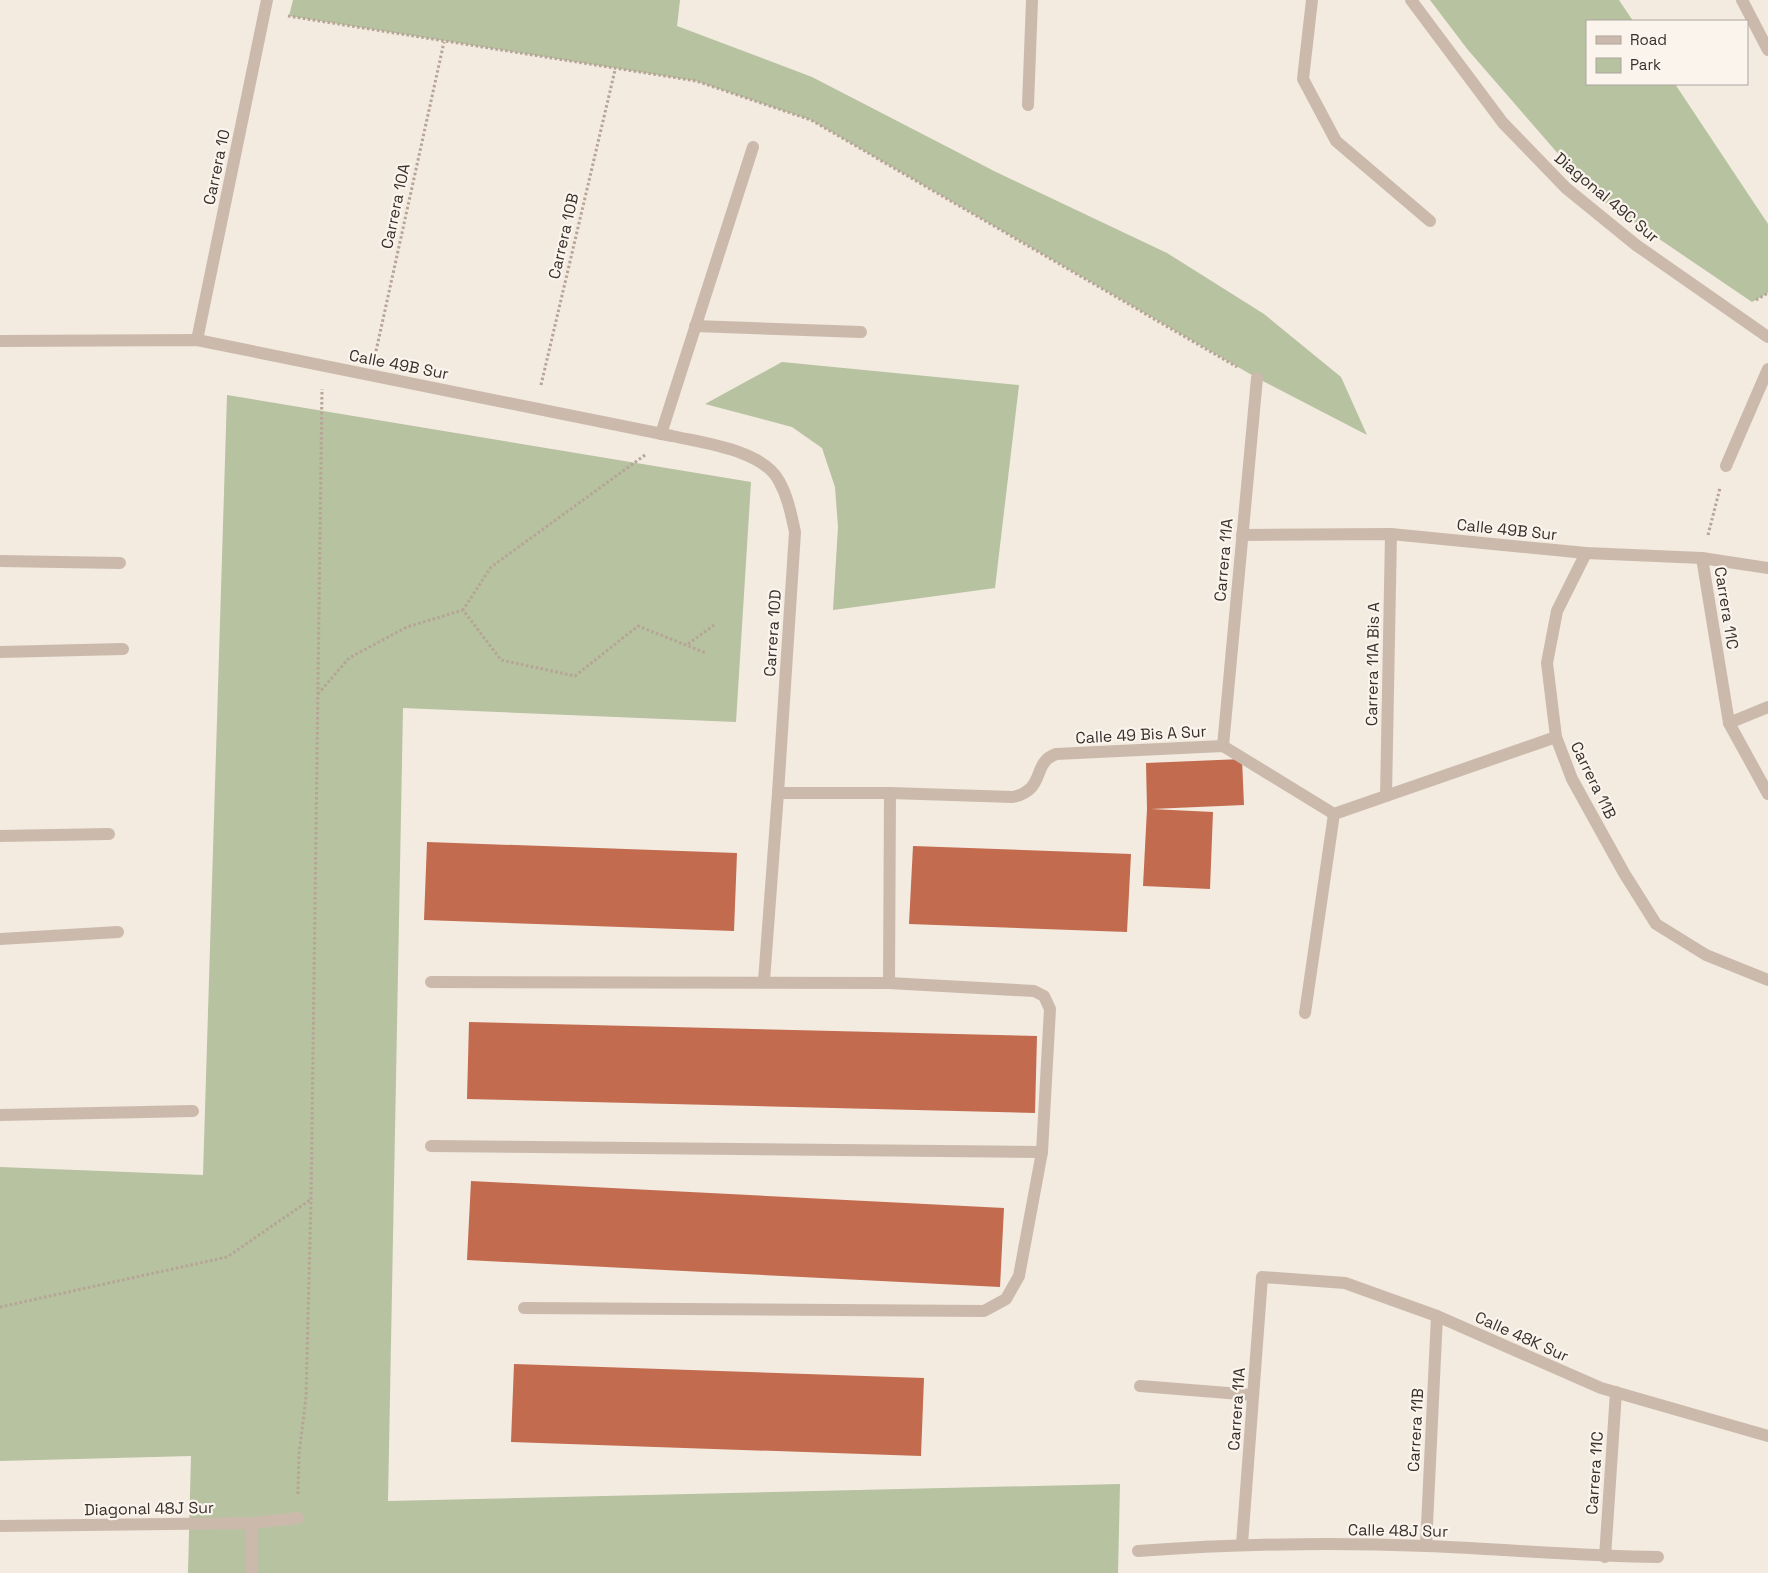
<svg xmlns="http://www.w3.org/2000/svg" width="1768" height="1573" viewBox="0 0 1768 1573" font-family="'Space Grotesk',sans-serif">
<rect width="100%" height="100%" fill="#f3eae0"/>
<g fill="#b6c2a0">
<polygon points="293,0 680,0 677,26 812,77 994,171 1167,253 1264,314 1341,377 1367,435 1257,378 811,120 696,81 289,16"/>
<polygon points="1430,0 1619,0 1633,21 1587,21 1587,84 1675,84 1768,224 1768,293 1752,302 1593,194 1468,50"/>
<polygon points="782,362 1019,385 995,588 833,610 838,527 835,487 822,448 792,427 705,404"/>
<polygon points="227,395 751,482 736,722 403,708 388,1501 1120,1484 1118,1573 188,1573 191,1456 0,1461 0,1167 203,1175"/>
</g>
<g fill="#c26b4e">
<polygon points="1242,759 1244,805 1151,809 1213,812 1210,889 1143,886 1147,809 1146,763"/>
<polygon points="427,842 737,853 734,931 424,920"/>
<polygon points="913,846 1131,854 1127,932 909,924"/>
<polygon points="469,1022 1037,1036 1035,1113 467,1099"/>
<polygon points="471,1181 1004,1208 1000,1287 467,1260"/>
<polygon points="514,1364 924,1378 921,1456 511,1442"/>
</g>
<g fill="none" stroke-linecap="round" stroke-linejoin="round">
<g stroke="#b7a496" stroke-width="3" stroke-dasharray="2.5 2.5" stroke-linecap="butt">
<polyline points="288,16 696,81 811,120 1237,367"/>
<polyline points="1756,300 1768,293"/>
<polyline points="376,351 444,42"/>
<polyline points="541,385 615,70"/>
<polyline points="645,455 491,567 463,610 501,660 575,676 638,626 706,653"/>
<polyline points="1708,535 1720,488"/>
<polyline points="688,644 714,625"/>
<polyline points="318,694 349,658 407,627 463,610"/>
<polyline points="0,1307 227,1257 310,1200"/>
<polyline points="298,1494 299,1454 306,1397 311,1200 322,389"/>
</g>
<g stroke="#cbbaac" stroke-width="12">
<polyline points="1312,0 1303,79 1336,141 1430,221"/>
<polyline points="1028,105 1032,0"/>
<polyline points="0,561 120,563"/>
<polyline points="0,652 123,649"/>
<polyline points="0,836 109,834"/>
<polyline points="0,939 118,932"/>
<polyline points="764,981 778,793"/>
<polyline points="431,982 889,983 1034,991 1044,996 1050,1009 1042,1152 1019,1276 1006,1299 984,1311 524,1308"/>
<polyline points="889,983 890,793"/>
<polyline points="0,1115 193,1111"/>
<polyline points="431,1146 1042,1152"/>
</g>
<g stroke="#cbbaac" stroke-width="12">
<polyline points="1411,0 1503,123 1566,188 1636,245 1768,337"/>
<polyline points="1742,0 1768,50"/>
<polyline points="695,326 861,332"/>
<polyline points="197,340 267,0"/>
<path d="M0,341L197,340L672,436C703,443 763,450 779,481C788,497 791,514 795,532L778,793H890L1013,797C1047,789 1031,763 1056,754L1223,746L1334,814L1556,737"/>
<polyline points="661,434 753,147"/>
<polyline points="1726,466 1768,369"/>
<polyline points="1242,535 1391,534 1586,553 1702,558 1768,568"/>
<polyline points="1586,553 1557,611 1547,663 1556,737 1572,779 1624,873 1656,924 1706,955 1768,980"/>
<polyline points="1702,558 1729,723 1768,794"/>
<polyline points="1729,723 1768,707"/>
<polyline points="1223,746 1257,378"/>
<polyline points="1386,796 1391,534"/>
<polyline points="1305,1013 1334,814"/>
<polyline points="1140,1386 1253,1395"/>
<polyline points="252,1523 252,1573"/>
<polyline points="0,1526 252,1523 298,1518"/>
<polyline points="1242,1544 1262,1277 1345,1283 1437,1316 1601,1388 1768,1436"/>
<polyline points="1426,1546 1437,1316"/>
<path d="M1138,1551C1234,1544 1330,1542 1426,1546C1504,1549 1580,1556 1658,1557"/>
<polyline points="1605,1557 1616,1392"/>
</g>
</g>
<g text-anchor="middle" stroke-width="4.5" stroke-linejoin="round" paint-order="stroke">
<g font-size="16" fill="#392f2b" stroke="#faf4ed">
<text transform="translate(216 167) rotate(-78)" y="6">Carrera 10</text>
<text transform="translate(1607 197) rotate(40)" y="6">Diagonal 49C Sur</text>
<text transform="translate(395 206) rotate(-78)" y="6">Carrera 10A</text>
<text transform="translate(563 236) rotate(-77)" y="6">Carrera 10B</text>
<text transform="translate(399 364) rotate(11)" y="6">Calle 49B Sur</text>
<text transform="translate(1507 529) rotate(6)" y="6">Calle 49B Sur</text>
<text transform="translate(1223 560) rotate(-85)" y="6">Carrera 11A</text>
<text transform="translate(1727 608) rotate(81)" y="6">Carrera 11C</text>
<text transform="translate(772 633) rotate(-86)" y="6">Carrera 10D</text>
<text transform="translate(1372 664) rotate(-89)" y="6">Carrera 11A Bis A</text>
<text transform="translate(1141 734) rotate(-3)" y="6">Calle 49 Bis A Sur</text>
<text transform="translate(1594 780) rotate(64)" y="6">Carrera 11B</text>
<text transform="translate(1522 1336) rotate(24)" y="6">Calle 48K Sur</text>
<text transform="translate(1236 1409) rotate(-86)" y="6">Carrera 11A</text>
<text transform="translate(1415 1430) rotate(-87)" y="6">Carrera 11B</text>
<text transform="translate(1594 1473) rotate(-86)" y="6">Carrera 11C</text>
<text transform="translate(149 1508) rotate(-1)" y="6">Diagonal 48J Sur</text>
<text transform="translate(1398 1530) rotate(1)" y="6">Calle 48J Sur</text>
</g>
</g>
<rect x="1586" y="20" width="162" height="65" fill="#faf4ed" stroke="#ada59f"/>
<rect x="1596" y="36" width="25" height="8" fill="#cbbaac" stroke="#ada59f"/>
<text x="1630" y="45" font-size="15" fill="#392f2b">Road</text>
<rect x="1596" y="58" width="25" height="15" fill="#b6c2a0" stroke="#ada59f"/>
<text x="1630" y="70" font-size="15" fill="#392f2b">Park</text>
</svg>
